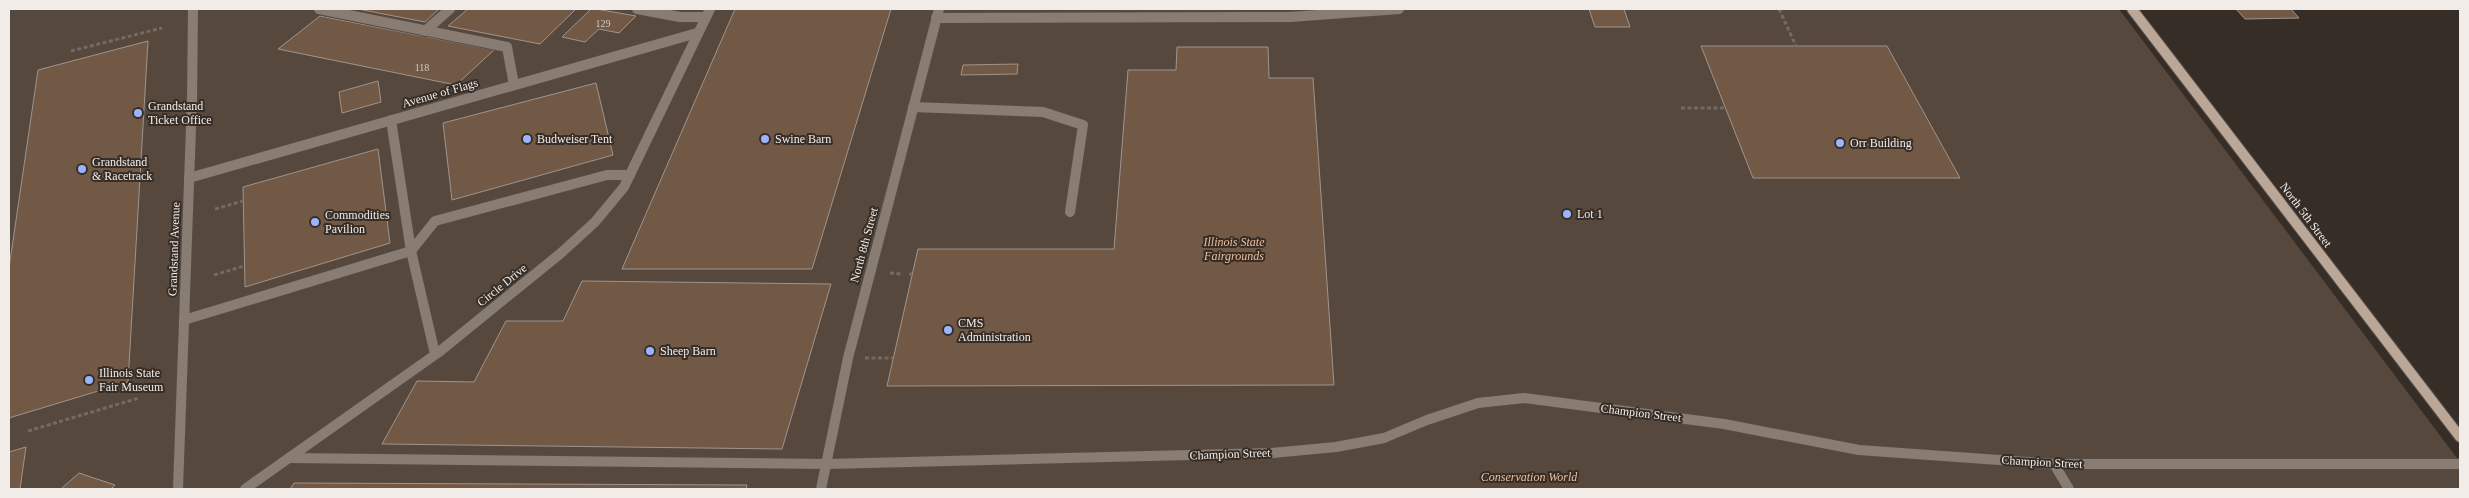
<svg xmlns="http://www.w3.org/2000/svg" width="2469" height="498" viewBox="0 0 2469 498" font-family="'Times New Roman',serif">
<rect width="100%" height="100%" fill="#362d27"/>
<polygon fill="#57483d" points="9,9 2119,9 2460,462 2460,489 9,489"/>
<g fill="#725946" stroke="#9f948d">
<polygon points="358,9 439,9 425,22"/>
<polygon points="468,9 576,9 540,44 448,26"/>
<polygon points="591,9 596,9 636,16 619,33 599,29 585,42 562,37"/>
<polygon points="735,9 891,9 812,269 622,269"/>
<polygon points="1589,9 1624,9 1630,27 1595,27"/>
<polygon points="2236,9 2291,9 2299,18 2245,19"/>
<polygon points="320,16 494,50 456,85 278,49"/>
<polygon points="148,41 128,382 9,418 9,268 38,70"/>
<polygon points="1701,46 1887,46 1960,178 1753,178"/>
<polygon points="1177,47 1268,47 1269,78 1313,78 1334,385 887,386 918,249 1114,249 1128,70 1176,70"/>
<polygon points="1018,64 1017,74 961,75 963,65"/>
<polygon points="378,81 381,102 342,113 339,92"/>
<polygon points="596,83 613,155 452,200 443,123"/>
<polygon points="378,149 390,243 245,287 243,187"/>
<polygon points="582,281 831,284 782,449 382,444 417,381 474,382 506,321 563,321"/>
<polygon points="26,447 20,489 9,489 9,452"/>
<polygon points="79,473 115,485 111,489 61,489"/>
<polygon points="294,483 747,485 746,489 290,489"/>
</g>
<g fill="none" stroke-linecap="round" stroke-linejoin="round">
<g stroke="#544c46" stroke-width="12">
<g id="service">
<polyline points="319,9 507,47 514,85"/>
<polyline points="637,9 680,17 705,17"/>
<polyline points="425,31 450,9"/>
<polyline points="913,107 1043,112 1083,125 1070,212"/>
<polyline points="391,120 411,251 435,354"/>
<polyline points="184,320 411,251 435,221 607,175 630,175"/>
<polyline points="289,458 827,464"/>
</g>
</g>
<g stroke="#544c46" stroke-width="12">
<g id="minor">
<polyline points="936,18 1290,17 1399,9"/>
<polyline points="189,178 697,33"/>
<polyline points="827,464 1272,453 1336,447 1384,438 1427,420 1478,403 1524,398 1724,424 1859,450 2054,464 2460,464"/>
<polyline points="2054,464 2069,489"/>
<polyline points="178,489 192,99 193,9"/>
<polyline points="245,489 439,352 561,253 595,222 624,187 710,9"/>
<polyline points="821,489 848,358 939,9"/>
</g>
</g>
<g stroke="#544c46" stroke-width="12">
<polyline id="secondary" points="2132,9 2460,437"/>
</g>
<g stroke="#726a64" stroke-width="3" stroke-dasharray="4 2.5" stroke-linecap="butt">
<polyline points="1779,9 1796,46"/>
<polyline points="71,51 162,28"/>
<polyline points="1681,108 1726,108"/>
<polyline points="215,209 243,201"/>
<polyline points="890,273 901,274"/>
<polyline points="909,274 912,274"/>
<polyline points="214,275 244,266"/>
<polyline points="865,358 893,358"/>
<polyline points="28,431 139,398"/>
</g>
<use href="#service" stroke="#887c73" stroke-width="10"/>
<use href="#minor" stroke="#887c73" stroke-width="10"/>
<use href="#secondary" stroke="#baa798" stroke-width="10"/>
</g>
<g fill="#9bb5fd" stroke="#362d27" stroke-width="2">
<circle cx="138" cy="113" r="5"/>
<circle cx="527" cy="139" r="5"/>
<circle cx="765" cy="139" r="5"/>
<circle cx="1840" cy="143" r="5"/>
<circle cx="82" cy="169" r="5"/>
<circle cx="1567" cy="214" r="5"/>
<circle cx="315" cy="222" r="5"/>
<circle cx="948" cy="330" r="5"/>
<circle cx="650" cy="351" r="5"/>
<circle cx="89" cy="380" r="5"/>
</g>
<g text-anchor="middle" stroke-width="4" stroke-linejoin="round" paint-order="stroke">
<g font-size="10" fill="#d2c7c0">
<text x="603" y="27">129</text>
<text x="422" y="71">118</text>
</g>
<g font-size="12" fill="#f2ece8" stroke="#362d27">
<text transform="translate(440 93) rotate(-16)" y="4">Avenue of Flags</text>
<text transform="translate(2306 215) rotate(53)" y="4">North 5th Street</text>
<text transform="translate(864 245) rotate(-75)" y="4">North 8th Street</text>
<text transform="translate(174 249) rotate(-88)" y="4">Grandstand Avenue</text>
<text transform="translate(502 285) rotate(-39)" y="4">Circle Drive</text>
<text transform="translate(1641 413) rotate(7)" y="4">Champion Street</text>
<text transform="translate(1230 454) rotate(-2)" y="4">Champion Street</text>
<text transform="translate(2042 462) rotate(3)" y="4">Champion Street</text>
</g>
<g font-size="12" fill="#f2ece8" stroke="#362d27" text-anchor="start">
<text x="148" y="110">Grandstand<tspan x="148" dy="14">Ticket Office</tspan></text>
<text x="537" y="143">Budweiser Tent</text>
<text x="775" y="143">Swine Barn</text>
<text x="1850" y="147">Orr Building</text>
<text x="92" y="166">Grandstand<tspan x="92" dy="14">&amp; Racetrack</tspan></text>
<text x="1577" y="218">Lot 1</text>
<text x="325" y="219">Commodities<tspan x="325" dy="14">Pavilion</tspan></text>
<text x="958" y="327">CMS<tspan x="958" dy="14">Administration</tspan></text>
<text x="660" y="355">Sheep Barn</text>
<text x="99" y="377">Illinois State<tspan x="99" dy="14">Fair Museum</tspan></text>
</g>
<g font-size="12" font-style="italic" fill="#efbf9a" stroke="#362d27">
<text x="1234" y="246">Illinois State<tspan x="1234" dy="14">Fairgrounds</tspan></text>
<text x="1529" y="481">Conservation World</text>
</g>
</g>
<rect width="2469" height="498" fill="none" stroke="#f2ece8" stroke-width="20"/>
</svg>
